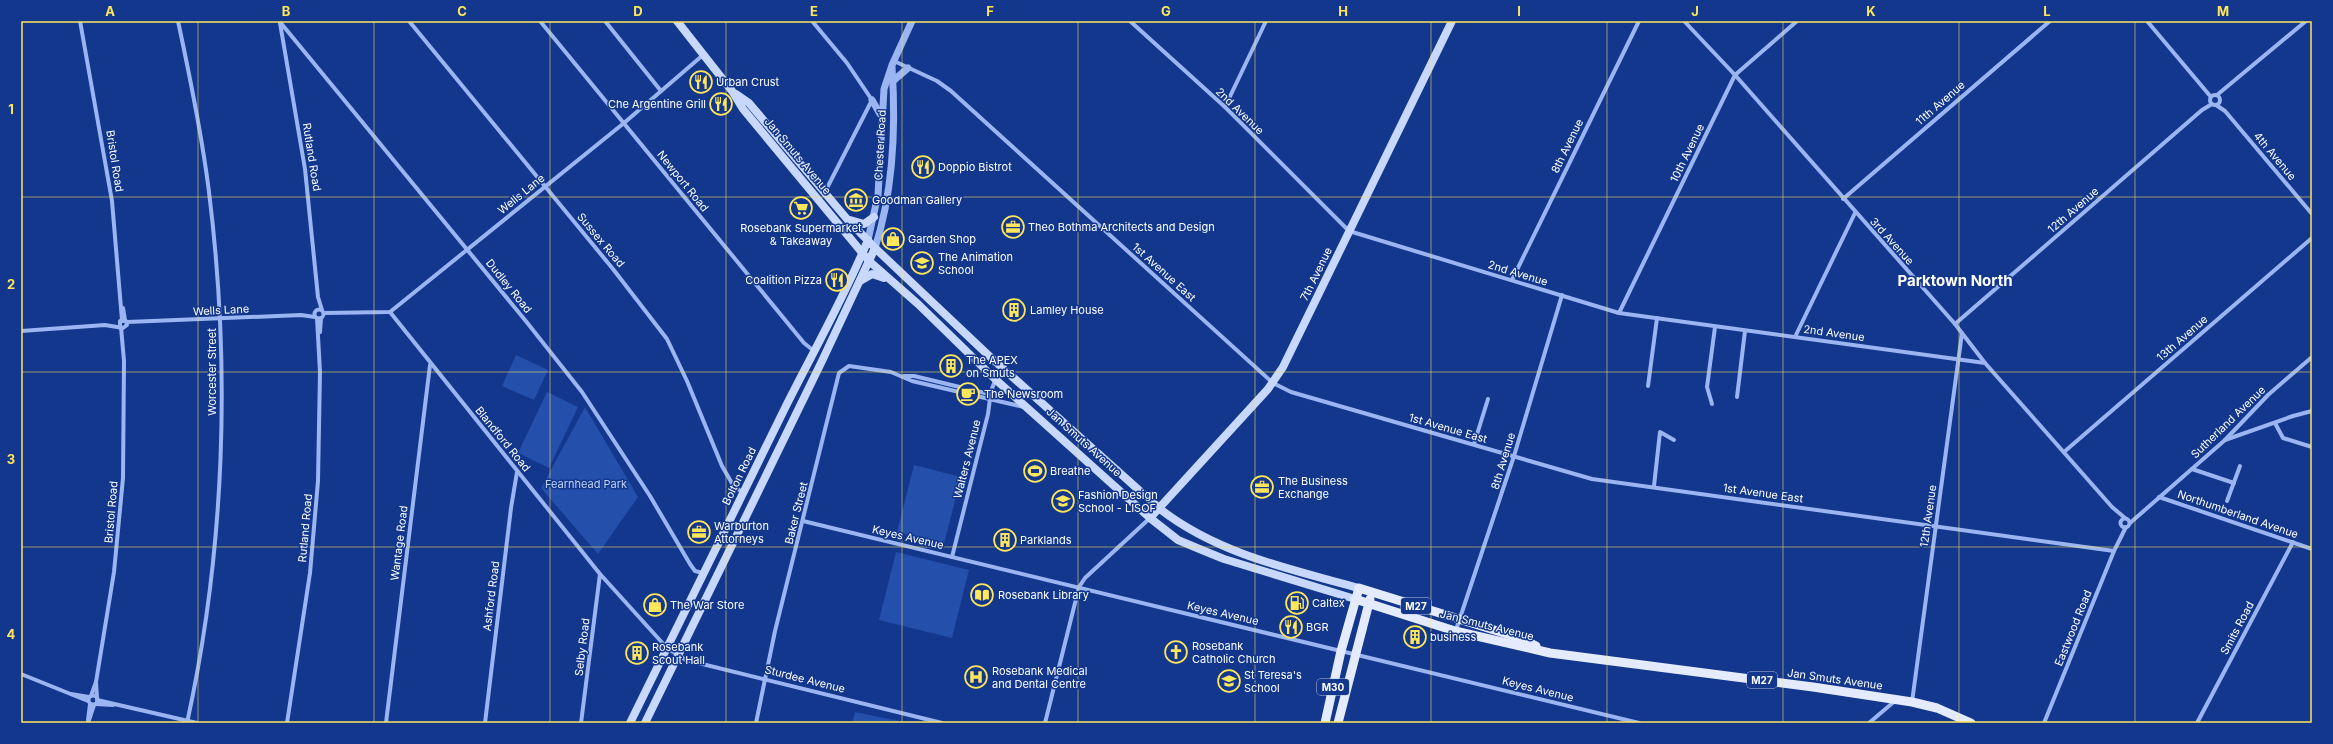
<svg xmlns="http://www.w3.org/2000/svg" width="2333" height="744" viewBox="0 0 2333 744" font-family="Inter,sans-serif">
<rect width="100%" height="100%" fill="#12378c"/>
<g fill="#244fab">
<polygon points="516,355 548,370 534,400 502,386"/>
<polygon points="547,392 578,407 549,468 518,453"/>
<polygon points="585,407 638,497 598,554 541,488"/>
<polygon points="914,465 961,477 944,544 897,532"/>
<polygon points="896,552 969,570 952,638 879,620"/>
<polygon points="855,712 899,721 899,723 852,723"/>
</g>
<g fill="none" stroke-linecap="round" stroke-linejoin="round">
<g stroke="#9ab5f1" stroke-width="4">
<polyline points="80,21 112,201 122,320"/>
<path d="M178,21C190,77 202,135 209,192C231,368 225,550 187,723"/>
<polyline points="409,21 613,269 667,339 687,381 722,466 733,485 743,493"/>
<polyline points="540,21 804,343 814,351"/>
<polyline points="605,21 661,91"/>
<polyline points="812,21 847,63 872,100 825,192"/>
<polyline points="1130,21 1225,107 1349,231 1619,313 1985,363"/>
<polyline points="1684,21 1735,75 1955,324 1985,363 2112,507 2125,518"/>
<polyline points="2147,21 2211,97"/>
<polyline points="280,22 525,320 582,392 650,496 690,564 695,571 703,573"/>
<polyline points="280,23 305,169 318,297 322,310"/>
<polyline points="894,61 937,81 951,91 1273,383 1291,392 1592,479 2114,551"/>
<polyline points="2217,95 2306,21"/>
<circle cx="2215" cy="100" r="5"/>
<polyline points="2216,105 2225,111 2312,214"/>
<polyline points="1225,107 1266,21"/>
<polyline points="1843,199 2050,21"/>
<polyline points="1512,280 1639,21"/>
<polyline points="123,308 125,320"/>
<circle cx="319" cy="314" r="4.5"/>
<polyline points="390,312 600,574 667,648 686,660 942,723"/>
<polyline points="324,313 390,312 624,123 703,55"/>
<polyline points="1619,313 1735,75 1797,21"/>
<polyline points="127,322 301,315 315,317"/>
<polyline points="1955,324 2202,110 2212,104"/>
<polyline points="21,331 105,325 123,328 127,325 126,321 120,321 120,326"/>
<polyline points="320,332 321,318"/>
<polyline points="1795,337 1855,213"/>
<polyline points="904,376 914,376 989,394"/>
<polyline points="1648,386 1657,318"/>
<polyline points="1737,397 1745,331"/>
<polyline points="1712,404 1707,387 1715,327"/>
<polyline points="2275,423 2283,438 2312,447"/>
<polyline points="2225,440 2293,416 2312,411"/>
<polyline points="1474,444 1488,399"/>
<polyline points="2064,452 2312,238"/>
<polyline points="2192,469 2234,483"/>
<polyline points="1654,486 1660,432 1674,440"/>
<polyline points="2159,497 2312,549"/>
<polyline points="2227,501 2240,466"/>
<circle cx="2125" cy="523" r="4.5"/>
<polyline points="803,521 1639,723"/>
<polyline points="2130,523 2225,440 2268,395 2312,357"/>
<path d="M952,557L988,414C991,394 989,386 1004,369"/>
<polyline points="1456,630 1514,456 1562,295"/>
<polyline points="21,674 88,701"/>
<polyline points="71,694 89,697"/>
<circle cx="93" cy="700" r="4.5"/>
<polyline points="91,696 96,682"/>
<polyline points="97,698 96,682 114,572 123,478 124,361 121,327"/>
<polyline points="97,700 197,723"/>
<polyline points="1912,702 1962,333"/>
<polyline points="96,704 113,705"/>
<polyline points="88,720 90,704"/>
<polyline points="88,723 94,705"/>
<polyline points="287,723 310,573 318,481 320,372 317,318"/>
<polyline points="386,723 430,365"/>
<polyline points="485,723 511,508 517,472"/>
<polyline points="581,723 600,574"/>
<polyline points="756,723 775,631 839,373 849,366 891,372 912,381 1024,407"/>
<polyline points="1045,723 1079,587 1085,578 1150,518"/>
<polyline points="1869,723 1896,700"/>
<polyline points="2044,723 2114,551 2126,527"/>
<polyline points="2197,723 2293,542"/>
</g>
<g stroke="#9ab5f1" stroke-width="7">
<polyline points="893,81 908,68"/>
<polyline points="872,100 880,114"/>
<polyline points="868,240 878,195 884,89 892,65 912,21"/>
<path d="M875,248C893,192 896,126 892,67"/>
</g>
<g stroke="#c8d8fc" stroke-width="8">
<polyline points="677,21 732,91 743,109 869,261 918,304 995,379 1150,518 1178,540 1197,548 1224,559 1355,599"/>
<path d="M736,94L749,103L847,219L875,248L987,354L1160,509C1218,554 1290,569 1359,588"/>
<polyline points="850,220 864,224 874,217"/>
<polyline points="860,281 872,274 884,278"/>
<polyline points="1150,518 1268,389 1283,367 1452,21"/>
<path d="M630,723C681,618 733,513 785,408C813,352 844,298 868,240"/>
<polyline points="645,723 822,361 875,248"/>
</g>
<g stroke="#e4ebff" stroke-width="9">
<polyline points="1355,599 1455,631 1550,653 1813,687 1912,702 1937,708 1971,723"/>
<polyline points="1325,723 1341,651 1359,588 1520,638 1536,646"/>
<polyline points="1338,723 1370,599"/>
</g>
</g>
<path fill="none" stroke="#ffe65a" stroke-width="1" stroke-opacity="0.55" d="M198,21V723M374,21V723M550,21V723M726,21V723M902,21V723M1078,21V723M1255,21V723M1431,21V723M1607,21V723M1783,21V723M1959,21V723M2135,21V723M21,197H2312M21,372H2312M21,547H2312"/>
<defs>
<g id="restaurant-ring" transform="scale(1.15)"><circle r="9.5" fill="#12378c" stroke="#ffe65a" stroke-width="1.5"/><path d="M-5-6h1v4h1v-4h1v4h1v-4h1v5L-1.5 .5V6h-2V.5L-5-1ZM5-6V6H3V1.5H1.5Q1.5-4 5-6Z" fill="#ffe65a"/></g>
<g id="museum-ring" transform="scale(1.15)"><circle r="9.5" fill="#12378c" stroke="#ffe65a" stroke-width="1.5"/><path d="M0-6L6-3V-2H-6V-3ZM-5-1h2V3h-2ZM-1-1h2V3h-2ZM3-1h2V3H3ZM-6 4H6V6H-6Z" fill="#ffe65a"/></g>
<g id="supermarket-ring" transform="scale(1.15)"><circle r="9.5" fill="#12378c" stroke="#ffe65a" stroke-width="1.5"/><path d="M-6-5.5h2.5l.6 2H6L4.5 2H-2.5L-4.4-4H-6ZM-1.5 3.2a1.3 1.3 0 1 0 .1 0ZM3 3.2a1.3 1.3 0 1 0 .1 0Z" fill="#ffe65a"/></g>
<g id="office-ring" transform="scale(1.15)"><circle r="9.5" fill="#12378c" stroke="#ffe65a" stroke-width="1.5"/><path d="M-6-3h4V-5.5h4V-3h4V5H-6ZM-1-4.5V-3h2v-1.5ZM-6 0V1H6V0Z" fill="#ffe65a"/></g>
<g id="shop-ring" transform="scale(1.15)"><circle r="9.5" fill="#12378c" stroke="#ffe65a" stroke-width="1.5"/><path d="M-5-2.5h2.3a2.7 3.5 0 0 1 5.4 0H5L5.5 6h-11ZM-1.5-2.5h3a1.5 2.3 0 0 0-3 0Z" fill="#ffe65a"/></g>
<g id="school-ring" transform="scale(1.15)"><circle r="9.5" fill="#12378c" stroke="#ffe65a" stroke-width="1.5"/><path d="M0-5L7-2L0 1L-7-2ZM-4 1L0 2.5L4 1V4Q0 6-4 4Z" fill="#ffe65a"/></g>
<g id="building-ring" transform="scale(1.15)"><circle r="9.5" fill="#12378c" stroke="#ffe65a" stroke-width="1.5"/><path d="M-4-6H4V6H1V3H-1V6H-4ZM-2.5-4.3h1.7v1.8h-1.7ZM.8-4.3h1.7v1.8H.8ZM-2.5-1h1.7V.8h-1.7ZM.8-1h1.7V.8H.8Z" fill="#ffe65a"/></g>
<g id="cafe-ring" transform="scale(1.15)"><circle r="9.5" fill="#12378c" stroke="#ffe65a" stroke-width="1.5"/><path d="M-5.5-4.5H6V0H3Q3 3.5 0 3.5H-2.5Q-5.5 3.5-5.5 0ZM3-3.2v2h1.7v-2ZM-6 4.5H4V6H-6Z" fill="#ffe65a"/></g>
<g id="stadium-ring" transform="scale(1.15)"><circle r="9.5" fill="#12378c" stroke="#ffe65a" stroke-width="1.5"/><path d="M0-5a6.5 5 0 1 0 0 10a6.5 5 0 1 0 0-10ZM-3.5-1.8h7v3.6h-7Z" fill="#ffe65a"/></g>
<g id="university-ring" transform="scale(1.15)"><circle r="9.5" fill="#12378c" stroke="#ffe65a" stroke-width="1.5"/><path d="M0-5L7-2L0 1L-7-2ZM-4 1L0 2.5L4 1V4Q0 6-4 4Z" fill="#ffe65a"/></g>
<g id="library-ring" transform="scale(1.15)"><circle r="9.5" fill="#12378c" stroke="#ffe65a" stroke-width="1.5"/><path d="M-6-4Q-3-5.5-.7-3.5V5Q-3 3-6 4ZM6-4Q3-5.5 .7-3.5V5Q3 3 6 4Z" fill="#ffe65a"/></g>
<g id="fuel-ring" transform="scale(1.15)"><circle r="9.5" fill="#12378c" stroke="#ffe65a" stroke-width="1.5"/><path d="M-5.5-6h7V0h2V4h1.3V-2.5L3-4.5l.8-.8L6-3V5H2.5V1h-1V6h-7ZM-4.2-4.7v3.2H.2V-4.7Z" fill="#ffe65a"/></g>
<g id="church-ring" transform="scale(1.15)"><circle r="9.5" fill="#12378c" stroke="#ffe65a" stroke-width="1.5"/><path d="M-1.2-6h2.4v3.5h3.3v2.4h-3.3V6h-2.4V-.1h-3.3v-2.4h3.3Z" fill="#ffe65a"/></g>
<g id="hospital-ring" transform="scale(1.15)"><circle r="9.5" fill="#12378c" stroke="#ffe65a" stroke-width="1.5"/><path d="M-5-5h3v3.5h4V-5h3V5h-3V1.5h-4V5h-3Z" fill="#ffe65a"/></g>
</defs>
<g fill-rule="evenodd">
<use href="#restaurant-ring" x="701" y="82"/>
<use href="#restaurant-ring" x="721" y="104"/>
<use href="#restaurant-ring" x="923" y="167"/>
<use href="#museum-ring" x="856" y="200"/>
<use href="#supermarket-ring" x="801" y="208"/>
<use href="#office-ring" x="1013" y="227"/>
<use href="#shop-ring" x="893" y="239"/>
<use href="#school-ring" x="922" y="263"/>
<use href="#restaurant-ring" x="837" y="280"/>
<use href="#building-ring" x="1014" y="310"/>
<use href="#building-ring" x="951" y="366"/>
<use href="#cafe-ring" x="968" y="394"/>
<use href="#stadium-ring" x="1035" y="471"/>
<use href="#office-ring" x="1262" y="487"/>
<use href="#university-ring" x="1063" y="501"/>
<use href="#office-ring" x="699" y="532"/>
<use href="#building-ring" x="1005" y="540"/>
<use href="#library-ring" x="982" y="595"/>
<use href="#fuel-ring" x="1297" y="603"/>
<use href="#shop-ring" x="655" y="605"/>
<use href="#restaurant-ring" x="1291" y="627"/>
<use href="#building-ring" x="1415" y="637"/>
<use href="#church-ring" x="1176" y="652"/>
<use href="#building-ring" x="637" y="653"/>
<use href="#hospital-ring" x="976" y="677"/>
<use href="#school-ring" x="1229" y="681"/>
</g>
<g text-anchor="middle" stroke-width="3" stroke-linejoin="round" paint-order="stroke">
<g fill="#12378c" stroke="#b8c3dc" stroke-width="1">
<rect x="1401" y="598" width="30" height="16" rx="3"/>
<rect x="1747" y="672" width="30" height="16" rx="3"/>
<rect x="1317" y="679" width="32" height="16" rx="3"/>
</g>
<g font-size="10" font-weight="bold" fill="#fff">
<text x="1416" y="610">M27</text>
<text x="1762" y="684">M27</text>
<text x="1333" y="691">M30</text>
</g>
<g font-size="11" fill="#fff" stroke="#12378c" text-anchor="start">
<text x="716" y="86">Urban Crust</text>
<text x="706" y="108" text-anchor="end">Che Argentine Grill</text>
<text x="938" y="171">Doppio Bistrot</text>
<text x="872" y="204">Goodman Gallery</text>
<text x="1028" y="231">Theo Bothma Architects and Design</text>
<text x="801" y="232" text-anchor="middle">Rosebank Supermarket<tspan x="801" dy="13">&amp; Takeaway</tspan></text>
<text x="908" y="243">Garden Shop</text>
<text x="938" y="261">The Animation<tspan x="938" dy="13">School</tspan></text>
<text x="822" y="284" text-anchor="end">Coalition Pizza</text>
<text x="1030" y="314">Lamley House</text>
<text x="966" y="364">The APEX<tspan x="966" dy="13">on Smuts</tspan></text>
<text x="984" y="398">The Newsroom</text>
<text x="1050" y="475">Breathe</text>
<text x="1278" y="485">The Business<tspan x="1278" dy="13">Exchange</tspan></text>
<text x="1078" y="499">Fashion Design<tspan x="1078" dy="13">School - LISOF</tspan></text>
<text x="714" y="530">Warburton<tspan x="714" dy="13">Attorneys</tspan></text>
<text x="1020" y="544">Parklands</text>
<text x="998" y="599">Rosebank Library</text>
<text x="1312" y="607">Caltex</text>
<text x="670" y="609">The War Store</text>
<text x="1306" y="631">BGR</text>
<text x="1430" y="641">business</text>
<text x="1192" y="650">Rosebank<tspan x="1192" dy="13">Catholic Church</tspan></text>
<text x="652" y="651">Rosebank<tspan x="652" dy="13">Scout Hall</tspan></text>
<text x="992" y="675">Rosebank Medical<tspan x="992" dy="13">and Dental Centre</tspan></text>
<text x="1244" y="679">St Teresa's<tspan x="1244" dy="13">School</tspan></text>
</g>
<g font-size="11" fill="#fff" stroke="#12378c">
<text transform="translate(1940 103) rotate(-41)" y="4">11th Avenue</text>
<text transform="translate(1240 111) rotate(44)" y="4">2nd Avenue</text>
<text transform="translate(880 145) rotate(-87)" y="4">Chester Road</text>
<text transform="translate(1567 146) rotate(-64)" y="4">8th Avenue</text>
<text transform="translate(1687 153) rotate(-64)" y="4">10th Avenue</text>
<text transform="translate(798 156) rotate(50)" y="4">Jan Smuts Avenue</text>
<text transform="translate(2275 156) rotate(50)" y="4">4th Avenue</text>
<text transform="translate(312 157) rotate(81)" y="4">Rutland Road</text>
<text transform="translate(115 161) rotate(81)" y="4">Bristol Road</text>
<text transform="translate(683 181) rotate(51)" y="4">Newport Road</text>
<text transform="translate(521 194) rotate(-39)" y="4">Wells Lane</text>
<text transform="translate(2073 210) rotate(-41)" y="4">12th Avenue</text>
<text transform="translate(601 240) rotate(50)" y="4">Sussex Road</text>
<text transform="translate(1892 241) rotate(48)" y="4">3rd Avenue</text>
<text transform="translate(1164 272) rotate(42)" y="4">1st Avenue East</text>
<text transform="translate(1518 273) rotate(17)" y="4">2nd Avenue</text>
<text transform="translate(1316 274) rotate(-64)" y="4">7th Avenue</text>
<text transform="translate(509 286) rotate(51)" y="4">Dudley Road</text>
<text transform="translate(221 310) rotate(-3)" y="4">Wells Lane</text>
<text transform="translate(1834 333) rotate(8)" y="4">2nd Avenue</text>
<text transform="translate(2182 338) rotate(-41)" y="4">13th Avenue</text>
<text transform="translate(212 372) rotate(-90)" y="4">Worcester Street</text>
<text transform="translate(2228 422) rotate(-44)" y="4">Sutherland Avenue</text>
<text transform="translate(1448 428) rotate(16)" y="4">1st Avenue East</text>
<text transform="translate(503 439) rotate(51)" y="4">Blandford Road</text>
<text transform="translate(1084 442) rotate(42)" y="4">Jan Smuts Avenue</text>
<text transform="translate(967 459) rotate(-76)" y="4">Walters Avenue</text>
<text transform="translate(1503 461) rotate(-73)" y="4">8th Avenue</text>
<text transform="translate(739 476) rotate(-64)" y="4">Bolton Road</text>
<text transform="translate(1763 493) rotate(8)" y="4">1st Avenue East</text>
<text transform="translate(111 512) rotate(-85)" y="4">Bristol Road</text>
<text transform="translate(796 513) rotate(-76)" y="4">Baker Street</text>
<text transform="translate(2238 514) rotate(19)" y="4">Northumberland Avenue</text>
<text transform="translate(1928 516) rotate(-82)" y="4">12th Avenue</text>
<text transform="translate(305 528) rotate(-85)" y="4">Rutland Road</text>
<text transform="translate(908 537) rotate(13)" y="4">Keyes Avenue</text>
<text transform="translate(399 543) rotate(-83)" y="4">Wantage Road</text>
<text transform="translate(491 596) rotate(-83)" y="4">Ashford Road</text>
<text transform="translate(1223 613) rotate(13)" y="4">Keyes Avenue</text>
<text transform="translate(1487 625) rotate(14)" y="4">Jan Smuts Avenue</text>
<text transform="translate(2073 628) rotate(-68)" y="4">Eastwood Road</text>
<text transform="translate(2237 628) rotate(-62)" y="4">Smits Road</text>
<text transform="translate(582 647) rotate(-83)" y="4">Selby Road</text>
<text transform="translate(805 679) rotate(14)" y="4">Sturdee Avenue</text>
<text transform="translate(1835 679) rotate(8)" y="4">Jan Smuts Avenue</text>
<text transform="translate(1538 689) rotate(14)" y="4">Keyes Avenue</text>
</g>
<g font-size="11" fill="#c0d4fc" stroke="#12378c">
<text x="586" y="488">Fearnhead Park</text>
</g>
<g font-size="15" font-weight="bold" fill="#fff" stroke="#12378c">
<text x="1955" y="286">Parktown North</text>
</g>
</g>
<rect width="2333" height="744" fill="none" stroke="#12378c" stroke-width="44"/>
<rect x="22" y="22" width="2289" height="700" fill="none" stroke="#ffe65a" stroke-width="1.5"/>
<g font-size="13" text-anchor="middle" font-weight="bold" fill="#ffe65a">
<text x="110" y="16">A</text>
<text x="286" y="16">B</text>
<text x="462" y="16">C</text>
<text x="638" y="16">D</text>
<text x="814" y="16">E</text>
<text x="990" y="16">F</text>
<text x="1166" y="16">G</text>
<text x="1343" y="16">H</text>
<text x="1519" y="16">I</text>
<text x="1695" y="16">J</text>
<text x="1871" y="16">K</text>
<text x="2047" y="16">L</text>
<text x="2223" y="16">M</text>
<text x="11" y="114">1</text>
<text x="11" y="289">2</text>
<text x="11" y="464">3</text>
<text x="11" y="639">4</text>
</g>
</svg>
